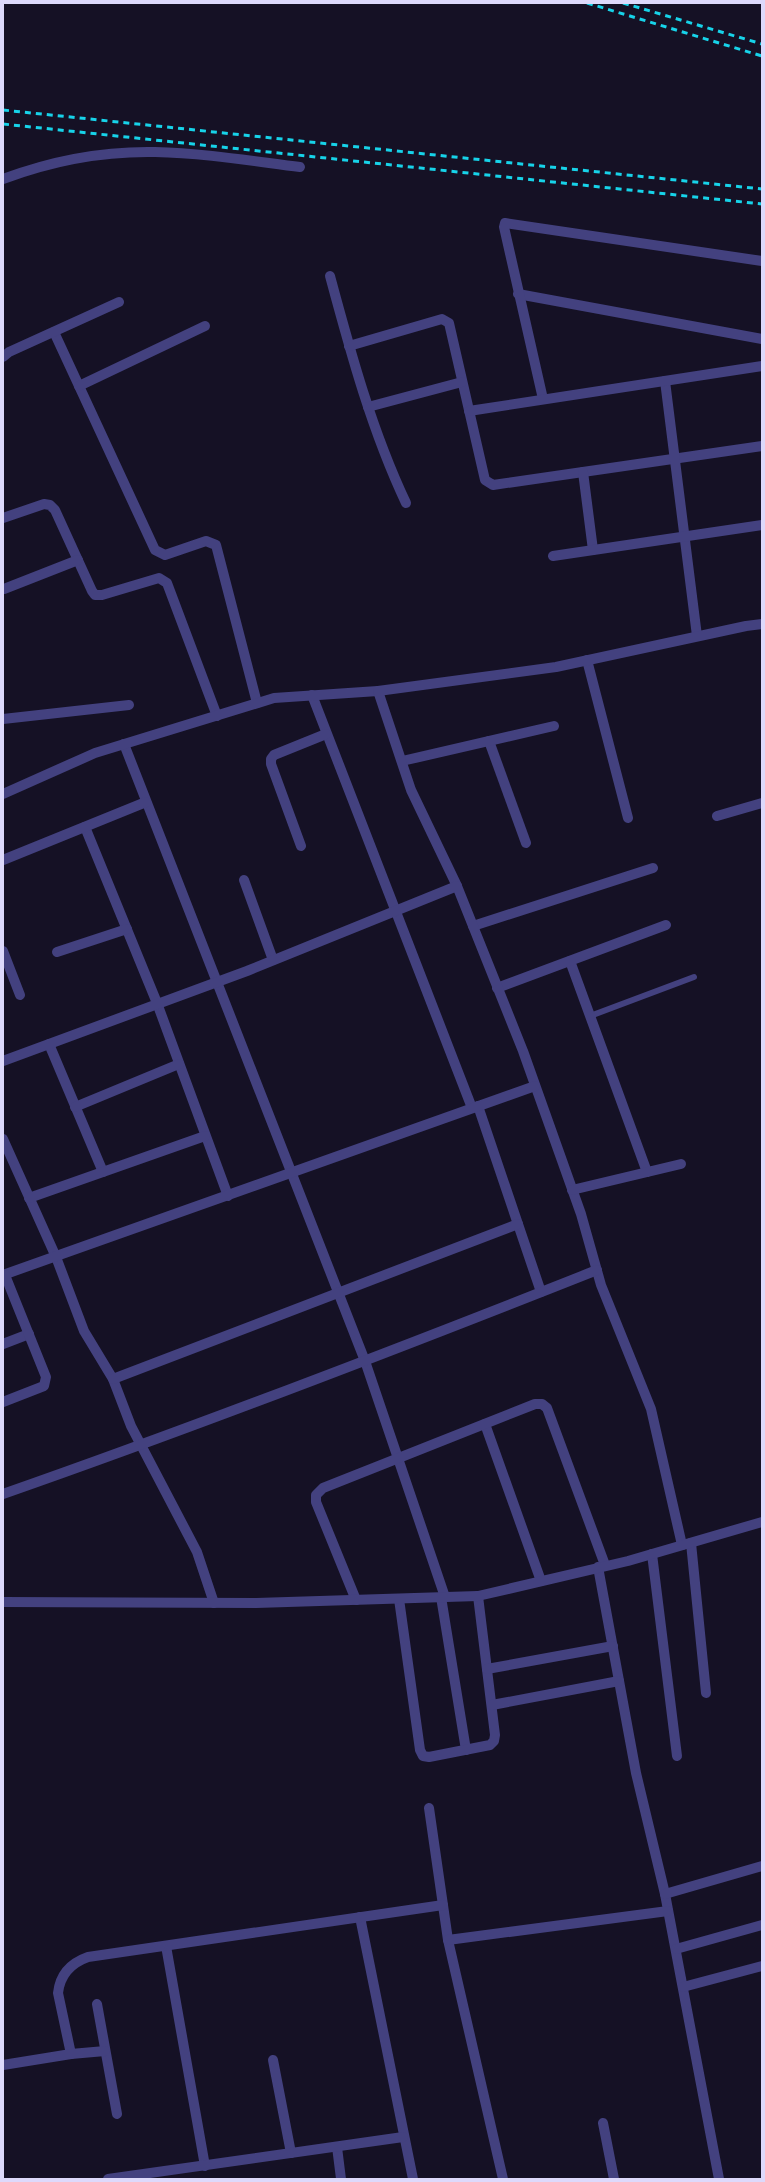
<svg xmlns="http://www.w3.org/2000/svg" width="765" height="2182" viewBox="0 0 765 2182" font-family="'Alegreya Sans',sans-serif">
<rect width="100%" height="100%" fill="#151125"/>
<g fill="none" stroke-linecap="round" stroke-linejoin="round">
<polyline stroke="#43417f" stroke-width="6" points="590,1016 694,977"/>
<g stroke="#43417f" stroke-width="10">
<path d="M3,179C51,161 103,151 155,152C203,153 252,161 300,167"/>
<path d="M330,276C351,354 372,431 406,503"/>
<polyline points="518,294 762,339"/>
<polyline points="54,332 155,550 165,555 206,541 216,545 257,703"/>
<polyline points="349,346 442,319 449,323 485,480 493,485 762,446"/>
<polyline points="3,357 9,352 119,302"/>
<polyline points="665,381 697,636"/>
<polyline points="79,386 205,326"/>
<polyline points="543,399 504,227 505,223 762,261"/>
<polyline points="368,407 462,382"/>
<polyline points="469,411 762,366"/>
<polyline points="583,472 593,550"/>
<polyline points="3,518 44,504 50,505 55,510 92,591 95,595 102,595 159,578 167,583 217,716"/>
<polyline points="553,556 762,525"/>
<polyline points="4,589 78,560"/>
<polyline points="587,660 628,818"/>
<polyline points="312,695 472,1108"/>
<polyline points="3,719 129,705"/>
<polyline points="489,741 526,843"/>
<polyline points="124,744 365,1361 445,1597"/>
<polyline points="402,761 554,726"/>
<polyline points="3,794 95,753 274,698 378,691"/>
<polyline points="717,816 762,803"/>
<polyline points="85,827 157,1003 228,1196"/>
<polyline points="301,846 271,764 271,759 274,755 326,734"/>
<polyline points="3,860 146,802"/>
<polyline points="244,880 273,960"/>
<polyline points="457,886 411,790 378,691 556,667 746,626 762,624"/>
<polyline points="473,926 653,868"/>
<polyline points="3,951 20,995"/>
<polyline points="57,952 127,929"/>
<polyline points="570,961 647,1172"/>
<polyline points="497,988 666,925"/>
<polyline points="49,1044 103,1172"/>
<polyline points="3,1061 247,971 457,886 523,1051 581,1214 601,1285 651,1409 682,1545"/>
<polyline points="478,1106 541,1292"/>
<polyline points="75,1107 179,1064"/>
<polyline points="3,1139 56,1257 84,1331 113,1379 131,1426 197,1552 214,1603"/>
<polyline points="572,1190 681,1164"/>
<polyline points="29,1198 205,1136"/>
<polyline points="3,1275 535,1086"/>
<polyline points="3,1344 29,1334"/>
<polyline points="113,1379 518,1224"/>
<polyline points="3,1402 44,1386 46,1377 5,1275"/>
<polyline points="485,1424 541,1581"/>
<path d="M3,1494C203,1424 400,1348 597,1270"/>
<polyline points="691,1543 706,1693"/>
<polyline points="652,1554 677,1756"/>
<polyline points="598,1567 636,1773 665,1894 719,2179"/>
<polyline points="441,1597 466,1750"/>
<polyline points="399,1599 420,1750 423,1756 429,1757 490,1745 494,1741 495,1735 478,1596"/>
<polyline points="356,1600 316,1502 316,1495 323,1488 535,1404 542,1404 547,1408 605,1565"/>
<polyline points="3,1602 256,1603 478,1596 628,1561 762,1522"/>
<polyline points="487,1669 613,1646"/>
<polyline points="492,1705 619,1681"/>
<polyline points="429,1808 448,1940 503,2179"/>
<polyline points="665,1894 762,1866"/>
<polyline points="360,1917 413,2179"/>
<polyline points="448,1940 668,1911"/>
<polyline points="166,1946 205,2166"/>
<polyline points="676,1949 762,1925"/>
<polyline points="683,1987 762,1966"/>
<polyline points="97,2004 117,2114"/>
<path d="M71,2054L58,1993C60,1975 71,1963 88,1957L443,1905"/>
<polyline points="273,2060 291,2153"/>
<polyline points="3,2065 71,2054 105,2051"/>
<polyline points="603,2123 614,2179"/>
<polyline points="337,2147 341,2179"/>
<polyline points="108,2179 403,2137"/>
</g>
<g stroke="#17d3e9" stroke-width="3" stroke-dasharray="6 5" stroke-linecap="butt">
<polyline points="587,3 762,56"/>
<polyline points="623,3 762,44"/>
<polyline points="3,110 762,189"/>
<polyline points="3,124 762,204"/>
</g>
</g>
<rect width="765" height="2182" fill="none" stroke="#ddd9fb" stroke-width="8"/>
</svg>
